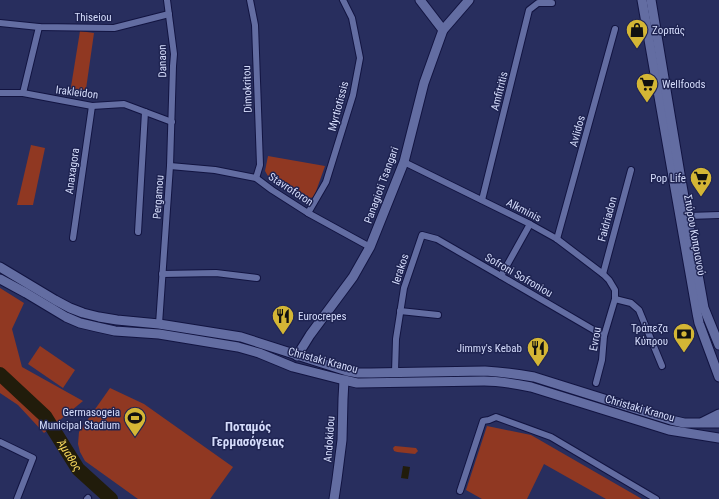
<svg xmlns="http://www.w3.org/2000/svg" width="719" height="499" viewBox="0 0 719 499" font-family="'Roboto Condensed',sans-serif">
<rect width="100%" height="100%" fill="#282e5e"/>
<g fill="#903822">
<polygon points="80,31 94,33 85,96 70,93"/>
<polygon points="31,145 45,148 33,205 17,205"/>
<polygon points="268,156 325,166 314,197 310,198 303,199 268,176 265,171"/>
<polygon points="0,288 24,303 12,329 22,367 83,401 44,433 18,405 0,393"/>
<polygon points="40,346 75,370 63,388 28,364"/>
<polygon points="110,388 144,404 233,467 210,499 138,499 85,461 80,452 78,444 79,432"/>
<polygon points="487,426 531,435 642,499 606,499 544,464 527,499 482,499 466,490"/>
<polygon points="395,446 416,448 418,451 415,454 397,452 394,451 393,448"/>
</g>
<polygon fill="#211c0b" points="403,466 410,467 408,479 401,478"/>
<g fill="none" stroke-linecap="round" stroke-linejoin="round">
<path stroke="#211c0b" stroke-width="14" id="s1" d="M0,374L45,416L78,469L111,499"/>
<g stroke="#121441" stroke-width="8">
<g id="street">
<polyline points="250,0 255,25 260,165 256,178"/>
<polyline points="0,23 39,27 114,28 169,14"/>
<polyline points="0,93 23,93 92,106 124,104 172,122"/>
<polyline points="23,93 39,27"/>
<polyline points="404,162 530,224 557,239 603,274 609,280 615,290 615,299 604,336 602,360 596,383"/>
<polyline points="170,166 215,170 256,178 272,190 308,213 370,247"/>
<polyline points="482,200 529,10 538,3 552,3"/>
<polyline points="308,213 326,182 353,95 360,58 352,18 343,0"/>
<polyline points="688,216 719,215"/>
<polyline points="138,232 145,112"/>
<polyline points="73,238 92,106"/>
<polyline points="557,239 615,29"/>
<polyline points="162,274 216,273 257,278"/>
<polyline points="603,274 631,170"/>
<polyline points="501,276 530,224"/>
<polyline points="615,299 631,303 639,310 662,366"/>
<polyline points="400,311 438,315"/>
<polyline points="159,324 170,166 173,66 174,54 167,0"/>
<polyline points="395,372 396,339 404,288 422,235 437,239 501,276 604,336"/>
<polyline points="0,442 33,458 17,499"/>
<polyline points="460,491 483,421 489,420 496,417 551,437 656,499"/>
<polyline points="87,499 88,498"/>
</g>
</g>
<g stroke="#121441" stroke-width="11">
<g id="secondary">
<polyline points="420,0 443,30"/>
<polyline points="642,0 697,313 699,323 719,377"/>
<polyline points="651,0 681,180 704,308 719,345"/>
<path d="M0,267L55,300L70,308L83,313L99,317L117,320L159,324L241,337L347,371L358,373H371L485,371C501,372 517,374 534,377L671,420L684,423H719"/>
<path d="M0,279L26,293L66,317L80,323L97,327L115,331L159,334L238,347L259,353L293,367L344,380L357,383L484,381C500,381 516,384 531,387L669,430L719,438"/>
<polyline points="297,356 310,335 353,277 370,247 404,162 424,83 443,30 469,0"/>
<polyline points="703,422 719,414"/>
<polyline points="334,499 337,479 342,440 343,399 344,380"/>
</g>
</g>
<use href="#street" stroke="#636da2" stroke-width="6"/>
<use href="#secondary" stroke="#636da2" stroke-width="9"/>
</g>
<defs>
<g id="shop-pin" transform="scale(1.15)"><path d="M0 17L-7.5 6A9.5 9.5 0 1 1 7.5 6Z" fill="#d4b635" stroke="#1f2452"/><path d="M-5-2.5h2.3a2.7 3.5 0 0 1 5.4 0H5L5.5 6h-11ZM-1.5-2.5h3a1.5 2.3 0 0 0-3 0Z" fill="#111"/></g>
<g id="supermarket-pin" transform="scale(1.15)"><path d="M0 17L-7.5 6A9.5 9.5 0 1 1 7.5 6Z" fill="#d4b635" stroke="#1f2452"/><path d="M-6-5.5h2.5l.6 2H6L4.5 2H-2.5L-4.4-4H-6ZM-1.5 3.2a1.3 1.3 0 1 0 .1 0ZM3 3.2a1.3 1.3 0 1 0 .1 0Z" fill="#111"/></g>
<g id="restaurant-pin" transform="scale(1.15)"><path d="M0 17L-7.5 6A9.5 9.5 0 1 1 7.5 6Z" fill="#d4b635" stroke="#1f2452"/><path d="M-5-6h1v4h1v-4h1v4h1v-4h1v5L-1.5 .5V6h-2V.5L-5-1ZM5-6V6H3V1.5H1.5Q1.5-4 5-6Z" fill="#111"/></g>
<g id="bank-pin" transform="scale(1.15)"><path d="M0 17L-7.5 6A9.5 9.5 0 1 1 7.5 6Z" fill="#d4b635" stroke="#1f2452"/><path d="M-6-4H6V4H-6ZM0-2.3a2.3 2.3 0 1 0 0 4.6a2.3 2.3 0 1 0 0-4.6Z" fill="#111"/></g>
<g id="stadium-pin" transform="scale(1.15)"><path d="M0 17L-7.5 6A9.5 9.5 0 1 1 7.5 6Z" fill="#d4b635" stroke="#1f2452"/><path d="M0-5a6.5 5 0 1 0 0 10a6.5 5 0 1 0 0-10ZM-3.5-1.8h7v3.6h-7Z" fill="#111"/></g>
</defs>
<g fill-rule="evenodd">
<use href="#shop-pin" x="637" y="30"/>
<use href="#supermarket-pin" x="647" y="84"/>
<use href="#supermarket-pin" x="701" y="178"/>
<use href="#restaurant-pin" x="283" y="316"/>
<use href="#bank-pin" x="684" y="334"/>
<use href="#restaurant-pin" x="538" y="348"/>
<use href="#stadium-pin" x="135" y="418"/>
</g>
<g text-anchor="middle" stroke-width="3" stroke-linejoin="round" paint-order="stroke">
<g font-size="11" fill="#d5dcfb" stroke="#1f2452">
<text x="93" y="21">Thiseiou</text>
<text transform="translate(162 61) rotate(-91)" y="4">Danaon</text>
<text transform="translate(247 89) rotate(-92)" y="4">Dimokritou</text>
<text transform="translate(499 91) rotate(-76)" y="4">Amfitritis</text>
<text transform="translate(77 92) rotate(7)" y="4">Irakleidon</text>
<text transform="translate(338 106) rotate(-75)" y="4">Myrtiotissis</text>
<text transform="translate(577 131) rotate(-75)" y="4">Avlidos</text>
<text transform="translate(72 171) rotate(-82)" y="4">Anaxagora</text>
<text transform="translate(381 185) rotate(-70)" y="4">Panagioti Tsangari</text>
<text transform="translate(291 189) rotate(33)" y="4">Stavroforon</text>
<text transform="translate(158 197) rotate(-86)" y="4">Pergamou</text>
<text transform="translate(524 210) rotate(27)" y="4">Alkminis</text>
<text transform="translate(607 219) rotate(-75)" y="4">Faidriadon</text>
<text transform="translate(695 235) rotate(80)" y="4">Σπύρου Κυπριανού</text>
<text transform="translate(400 269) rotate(-72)" y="4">Ierakos</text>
<text transform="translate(519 275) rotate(30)" y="4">Sofroni Sofroniou</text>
<text transform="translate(595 339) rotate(-80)" y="4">Evrou</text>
<text transform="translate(323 360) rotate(15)" y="4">Christaki Kranou</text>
<text transform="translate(640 408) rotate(16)" y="4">Christaki Kranou</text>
<text transform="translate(329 439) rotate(-86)" y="4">Andokidou</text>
</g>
<g font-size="11" fill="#d5dcfb" stroke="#1f2452" text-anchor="end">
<text x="652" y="34" text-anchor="start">Ζορπάς</text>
<text x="662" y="88" text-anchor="start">Wellfoods</text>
<text x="686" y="182">Pop Life</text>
<text x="298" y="320" text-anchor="start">Eurocrepes</text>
<text x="668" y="332">Τράπεζα<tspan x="668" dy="13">Κύπρου</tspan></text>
<text x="522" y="352">Jimmy's Kebab</text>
<text x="120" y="416">Germasogeia<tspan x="120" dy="13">Municipal Stadium</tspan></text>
</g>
<g font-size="12" font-style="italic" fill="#f8d95d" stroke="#1f2452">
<text dy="4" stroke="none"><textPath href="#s1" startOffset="108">Άμαθος</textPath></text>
</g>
<g font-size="13" font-weight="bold" fill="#d5dcfb" stroke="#1f2452">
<text x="248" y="431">Ποταμός<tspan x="248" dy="15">Γερμασόγειας</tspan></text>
</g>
</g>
</svg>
